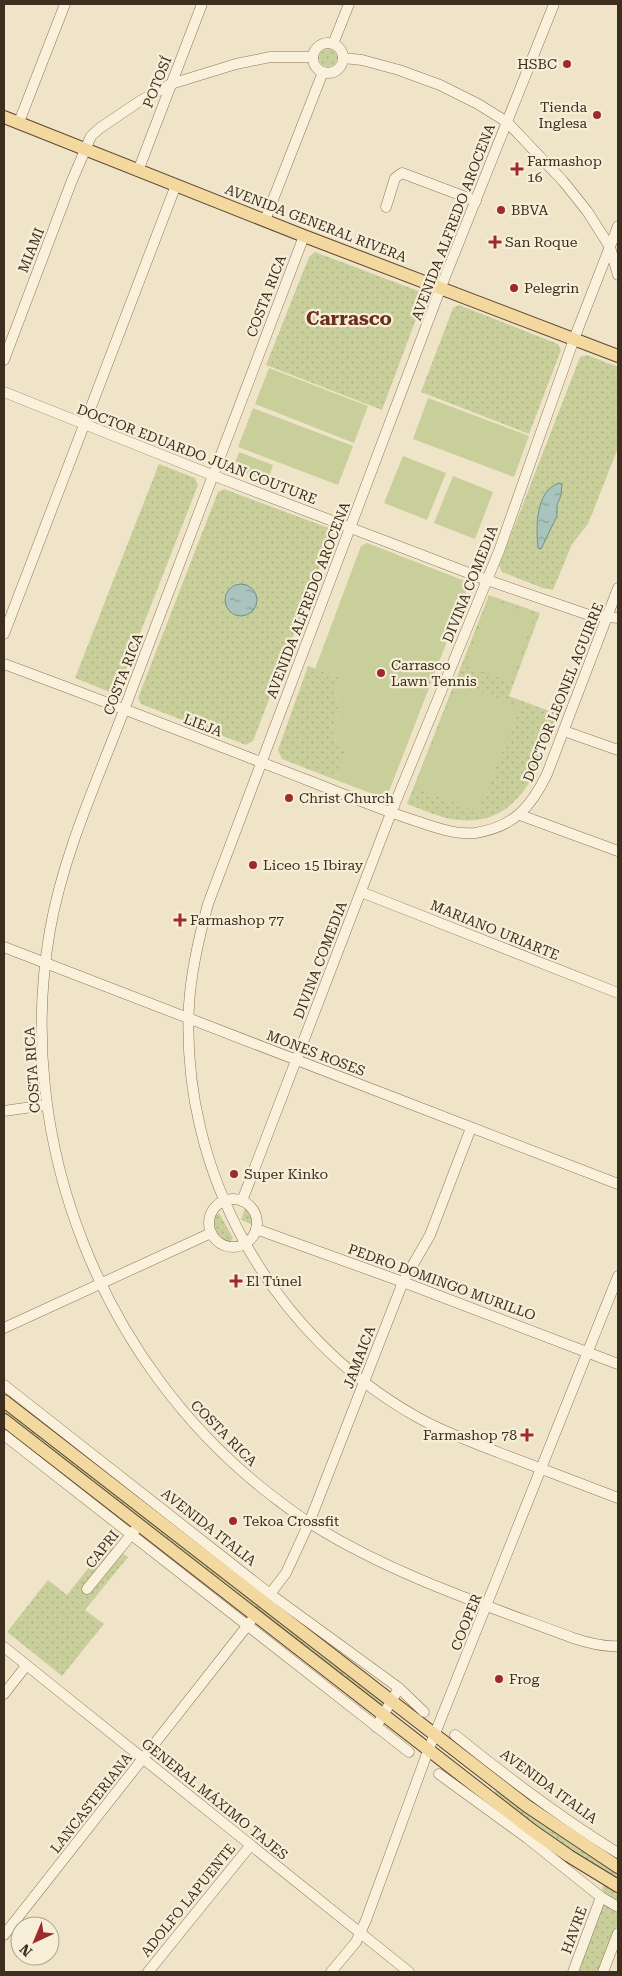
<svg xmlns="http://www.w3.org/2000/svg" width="622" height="1976" viewBox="0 0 622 1976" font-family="'Roboto Serif',serif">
<defs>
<pattern id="grass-dots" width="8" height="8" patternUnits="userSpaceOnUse" patternTransform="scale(1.25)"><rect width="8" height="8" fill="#c9cf9b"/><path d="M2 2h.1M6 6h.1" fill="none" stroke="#aeb285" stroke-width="1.8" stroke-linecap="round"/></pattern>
<pattern id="water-ripples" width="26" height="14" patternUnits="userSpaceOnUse" patternTransform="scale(1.25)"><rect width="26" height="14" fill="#a9c4bc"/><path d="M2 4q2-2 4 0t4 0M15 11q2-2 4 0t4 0" fill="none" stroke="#8ba098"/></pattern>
</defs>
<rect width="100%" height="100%" fill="#f0e4c8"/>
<g fill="url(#grass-dots)">
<circle cx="328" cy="58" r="9"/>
<polygon points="315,252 421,292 424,298 382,410 266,365 309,257"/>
<polygon points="459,305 558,344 561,350 529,434 421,392 453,308"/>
<polygon points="587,355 618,367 618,448 588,524 572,544 553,590 546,588 545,589 502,572 499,566 580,357"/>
<polygon points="159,464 195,478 198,485 118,690 112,693 75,678"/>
<polygon points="224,489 334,530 253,741 246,745 141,704 138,698 218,492"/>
<path d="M489,595L540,613L509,696L552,712L559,710C540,762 524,831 451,819C436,816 421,809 407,804Z"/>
<polygon points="308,666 340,678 335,694 339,708 332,730 336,741 347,752 336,780 282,759 278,750"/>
<polygon points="245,1208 248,1209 253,1216 253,1225 241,1220"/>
<path d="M219,1213L233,1238L230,1242C219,1239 205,1221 219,1213Z"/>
<polygon points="4,1406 385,1702 383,1707 4,1415"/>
<polygon points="108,1543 128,1557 85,1610 104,1624 62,1676 7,1632 48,1580 67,1595"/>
<polygon points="497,1790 575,1847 618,1873 618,1881 571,1852 494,1795 494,1793"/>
<polygon points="604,1883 618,1891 618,1903 602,1890"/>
<polygon points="605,1904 618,1912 618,1923 600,1972 577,1972 603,1905"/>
</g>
<g fill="#c9cf9b">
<polygon points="269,368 368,406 354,443 255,404"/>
<polygon points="428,398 529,436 514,477 413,439"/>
<polygon points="253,408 353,446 338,485 238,447"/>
<polygon points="239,452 273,465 268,481 233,468"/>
<polygon points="403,456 446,473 427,520 384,503"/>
<polygon points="453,476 493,492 475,539 434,523"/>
<polygon points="367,543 465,581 468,587 388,794 381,797 336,780 346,752 336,741 332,730 339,708 335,694 340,678 315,669 361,546"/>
<polygon points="490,599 535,616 510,682 465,665"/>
<polygon points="458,682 520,708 478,812 415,787"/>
</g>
<g fill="url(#water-ripples)" stroke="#6f938a">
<path d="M559,483L562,484L561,495L557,505V516L541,549L538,548C536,528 535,491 559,483Z"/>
<circle cx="241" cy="600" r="16"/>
</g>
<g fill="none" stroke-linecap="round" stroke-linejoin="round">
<g stroke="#8d765c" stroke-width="11">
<g id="minor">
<path d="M554,4L441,287L208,904C199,937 191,971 189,1005C180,1172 272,1336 417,1417C443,1432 472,1442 500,1453C539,1468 579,1483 618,1498"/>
<circle cx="328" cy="58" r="15"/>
<polyline points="333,44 349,4"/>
<polyline points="343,58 362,60 399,70 440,85 478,104 507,122 563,181 587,211 610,247 618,275"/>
<polyline points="19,122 65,4"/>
<polyline points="138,171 202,4"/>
<polyline points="386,207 395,178 402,173 476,201"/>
<polyline points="265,220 323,72"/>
<path d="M304,236C246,386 189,536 133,686C104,767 65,845 50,930C13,1141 102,1365 271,1495C284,1505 298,1516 313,1525C393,1575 485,1605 573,1638C588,1643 603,1647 618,1646"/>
<polyline points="4,360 71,183 91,136 100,128 140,101 171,84 236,64 270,57 313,57"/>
<polyline points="4,392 212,475 487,580 589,615 618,618"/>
<polyline points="4,634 176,185"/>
<path d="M4,664C105,701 206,741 307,780C343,794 379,809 416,821C435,827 455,835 475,833C514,827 531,807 547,774L618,588"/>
<polyline points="564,731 618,750"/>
<polyline points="520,815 618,851"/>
<polyline points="361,892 618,993"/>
<polyline points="4,947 618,1184"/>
<polyline points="4,1111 46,1105"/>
<circle cx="233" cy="1223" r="24"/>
<polyline points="242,1201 391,813 499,551 574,339 618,226"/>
<polyline points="256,1229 403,1282 618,1364"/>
<polyline points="4,1328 211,1233"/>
<polyline points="4,1385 270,1594 399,1688 424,1712"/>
<polyline points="4,1435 409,1752"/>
<polyline points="87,1589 135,1530"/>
<polyline points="270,1594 286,1573 309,1523 403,1282 430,1235 471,1128"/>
<polyline points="4,1647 409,1972"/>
<polyline points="4,1694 26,1666"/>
<polyline points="376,1727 399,1688"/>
<path d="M455,1735C507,1777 561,1818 618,1853"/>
<polyline points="439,1774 527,1838 601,1897 618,1907"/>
<polyline points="4,1935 251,1621"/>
<polyline points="148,1972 250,1846"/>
<polyline points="331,1972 356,1942 366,1920 428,1751 618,1276"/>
<polyline points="573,1972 601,1897"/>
<polyline points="603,1972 618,1933"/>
</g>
</g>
<g stroke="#5b4430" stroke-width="14">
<g id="major">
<polyline points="4,117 304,236 618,356"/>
<polyline points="4,1401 527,1806 618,1867"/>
<polyline points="4,1420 533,1831 569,1856 618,1886"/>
</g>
</g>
<use href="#minor" stroke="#faf1dc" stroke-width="10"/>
<use href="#major" stroke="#f3d9a0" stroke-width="12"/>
</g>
<g fill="#9e2a2b" stroke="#f7eed8" stroke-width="2">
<circle cx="567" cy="64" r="5"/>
<circle cx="597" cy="115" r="5"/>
<path d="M514.5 161.5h5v5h5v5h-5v5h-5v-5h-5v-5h5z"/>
<circle cx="501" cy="210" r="5"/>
<path d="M492.5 234.5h5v5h5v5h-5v5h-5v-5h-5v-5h5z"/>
<circle cx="514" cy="288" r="5"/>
<circle cx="381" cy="673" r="5"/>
<circle cx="289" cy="798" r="5"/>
<circle cx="253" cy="865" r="5"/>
<path d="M177.5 912.5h5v5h5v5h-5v5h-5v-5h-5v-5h5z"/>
<circle cx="234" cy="1174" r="5"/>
<path d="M233.5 1273.5h5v5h5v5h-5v5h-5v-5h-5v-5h5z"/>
<path d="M524.5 1427.5h5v5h5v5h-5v5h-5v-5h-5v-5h5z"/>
<circle cx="233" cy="1521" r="5"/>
<circle cx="499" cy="1679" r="5"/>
</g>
<g text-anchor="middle" stroke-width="4.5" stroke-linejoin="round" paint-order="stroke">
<g font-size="14" fill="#3d2e20" stroke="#f7eed8" text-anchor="start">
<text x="557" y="69" text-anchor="end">HSBC</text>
<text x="587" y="112" text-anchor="end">Tienda<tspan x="587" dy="16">Inglesa</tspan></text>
<text x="527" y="166">Farmashop<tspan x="527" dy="16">16</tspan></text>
<text x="511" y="215">BBVA</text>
<text x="505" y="247">San Roque</text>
<text x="524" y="293">Pelegrin</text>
<text x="391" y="670">Carrasco<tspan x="391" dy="16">Lawn Tennis</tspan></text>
<text x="299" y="803">Christ Church</text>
<text x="263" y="870">Liceo 15 Ibiray</text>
<text x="190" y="925">Farmashop 77</text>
<text x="244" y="1179">Super Kinko</text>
<text x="246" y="1286">El Túnel</text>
<text x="517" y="1440" text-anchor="end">Farmashop 78</text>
<text x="243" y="1526">Tekoa Crossfit</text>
<text x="509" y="1684">Frog</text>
</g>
<g font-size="14" fill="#3d2e20" stroke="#f7eed8">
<text transform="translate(157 82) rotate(-68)" y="5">POTOSÍ</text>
<text transform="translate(453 222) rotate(-69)" y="5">AVENIDA ALFREDO AROCENA</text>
<text transform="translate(316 223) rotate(21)" y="5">AVENIDA GENERAL RIVERA</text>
<text transform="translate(31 250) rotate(-68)" y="5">MIAMI</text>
<text transform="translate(266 296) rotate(-69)" y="5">COSTA RICA</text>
<text transform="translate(197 454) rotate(21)" y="5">DOCTOR EDUARDO JUAN COUTURE</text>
<text transform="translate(470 584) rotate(-68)" y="5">DIVINA COMEDIA</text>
<text transform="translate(308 600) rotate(-69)" y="5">AVENIDA ALFREDO AROCENA</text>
<text transform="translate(123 674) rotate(-69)" y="5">COSTA RICA</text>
<text transform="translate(563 692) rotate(-68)" y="5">DOCTOR LEONEL AGUIRRE</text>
<text transform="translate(203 725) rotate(21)" y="5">LIEJA</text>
<text transform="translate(495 930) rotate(22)" y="5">MARIANO URIARTE</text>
<text transform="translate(320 960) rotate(-69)" y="5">DIVINA COMEDIA</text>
<text transform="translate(316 1053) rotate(21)" y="5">MONES ROSES</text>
<text transform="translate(32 1070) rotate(-94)" y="5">COSTA RICA</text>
<text transform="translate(442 1282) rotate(20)" y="5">PEDRO DOMINGO MURILLO</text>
<text transform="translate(359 1357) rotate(-69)" y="5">JAMAICA</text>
<text transform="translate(224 1433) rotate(45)" y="5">COSTA RICA</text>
<text transform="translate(209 1527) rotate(38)" y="5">AVENIDA ITALIA</text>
<text transform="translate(102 1549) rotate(-51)" y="5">CAPRI</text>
<text transform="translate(466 1622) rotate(-68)" y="5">COOPER</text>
<text transform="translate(549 1786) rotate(36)" y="5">AVENIDA ITALIA</text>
<text transform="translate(215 1799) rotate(39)" y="5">GENERAL MÁXIMO TAJES</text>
<text transform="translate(91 1803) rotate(-52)" y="5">LANCASTERIANA</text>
<text transform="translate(188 1900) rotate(-51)" y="5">ADOLFO LAPUENTE</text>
<text transform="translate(574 1930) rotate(-70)" y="5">HAVRE</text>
</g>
<g font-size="19" font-weight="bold" fill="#6b2e1e" stroke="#f7eed8">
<text x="349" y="325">Carrasco</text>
</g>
</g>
<rect width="622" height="1976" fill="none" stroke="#3d2e20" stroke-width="10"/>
<g transform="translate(35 1941) rotate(224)"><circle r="24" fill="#f7eed8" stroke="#ada18e"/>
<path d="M0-4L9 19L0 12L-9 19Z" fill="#9e2a2b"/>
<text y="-8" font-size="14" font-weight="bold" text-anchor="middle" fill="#3d2e20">N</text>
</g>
</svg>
